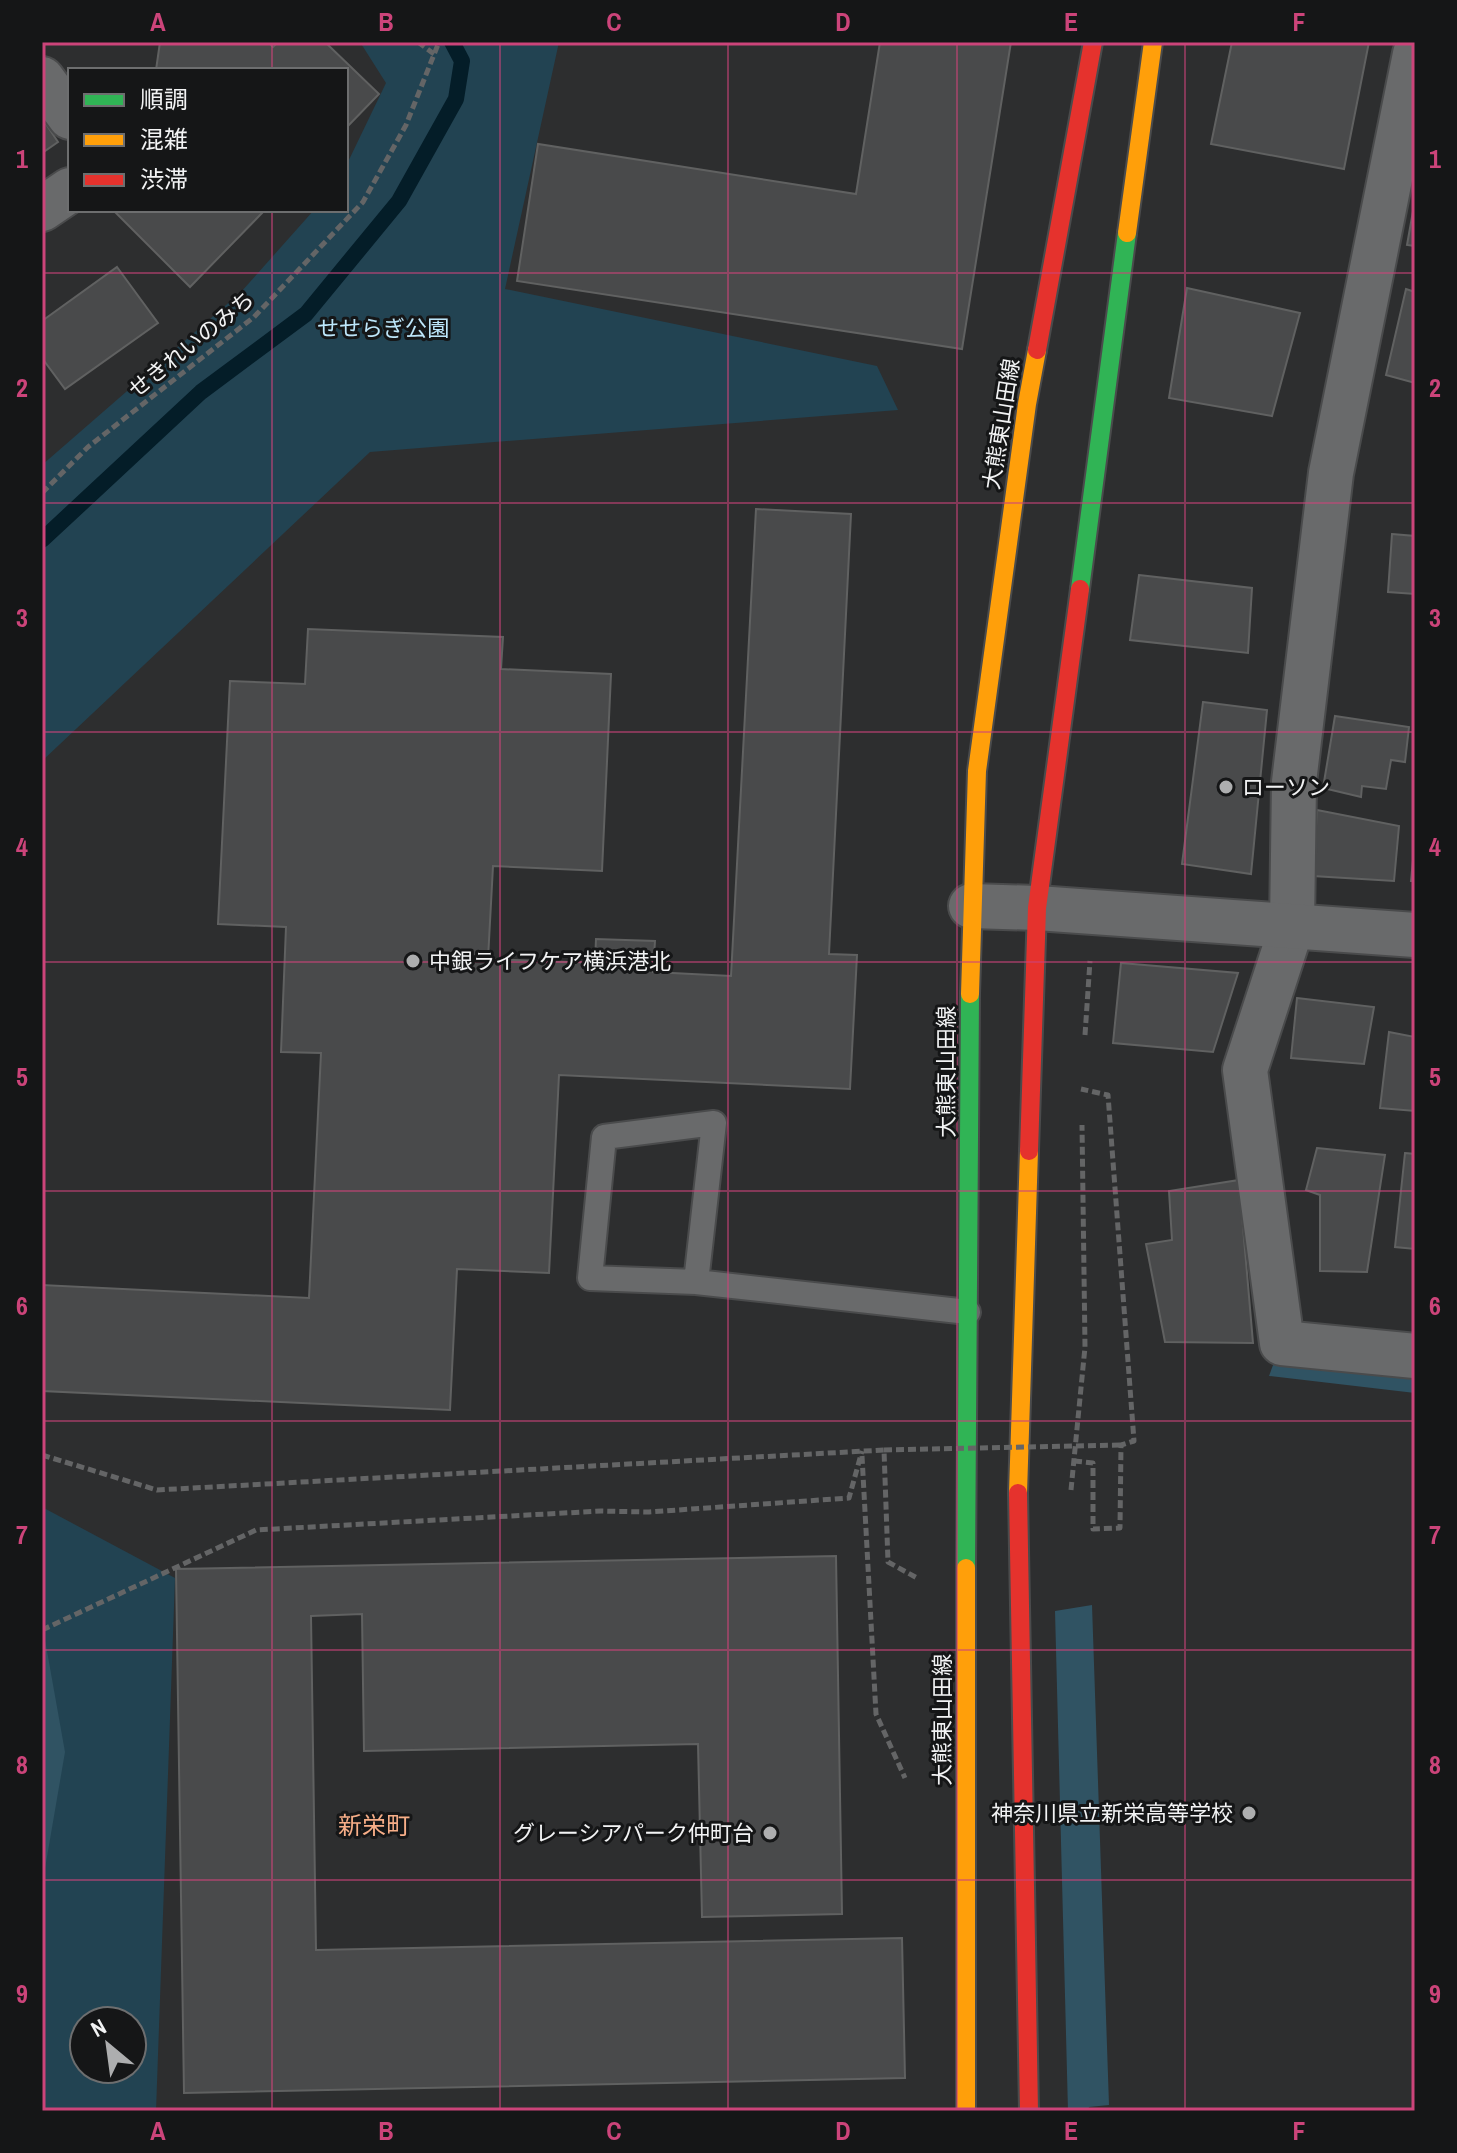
<svg xmlns="http://www.w3.org/2000/svg" width="1457" height="2153" viewBox="0 0 1457 2153" font-family="'Archivo Narrow','Noto Sans JP',sans-serif">
<rect width="100%" height="100%" fill="#2d2e2f"/>
<g fill="#224352" fill-rule="evenodd">
<polygon points="360,42 559,42 505,289 877,366 898,410 370,452 42,761 42,465 241,292 314,210 346,210 346,166 386,83"/>
<path d="M42,1507L175,1578L156,2111H42ZM84,2021H132V2069H84Z"/>
</g>
<g fill="#305363">
<polygon points="1279,1349 1415,1364 1415,1393 1269,1376"/>
<polygon points="1092,1605 1109,2105 1089,2107 1088,2111 1068,2111 1055,1611"/>
<polygon points="42,1623 65,1752 42,1886"/>
</g>
<g fill="none" stroke-linecap="round" stroke-linejoin="round">
<polyline stroke="#041d28" stroke-width="16" points="42,540 201,392 306,314 399,201 456,99 462,61 452,42"/>
</g>
<g fill="#494a4b" stroke="#606161" stroke-width="2">
<polygon points="160,42 268,42 273,47 278,42 325,42 379,94 346,128 346,70 156,70"/>
<polygon points="880,42 1011,42 962,349 517,281 538,144 856,194"/>
<polygon points="1232,42 1369,42 1344,169 1211,144"/>
<polygon points="42,118 58,142 42,153"/>
<polygon points="1415,200 1415,246 1407,245"/>
<polygon points="113,210 265,210 190,287"/>
<polygon points="117,267 158,323 65,389 42,358 42,321"/>
<polygon points="1187,288 1300,313 1272,416 1169,398"/>
<polygon points="1406,289 1415,292 1415,383 1386,375"/>
<polygon points="756,509 851,514 829,954 857,955 850,1089 559,1075 549,1273 457,1269 450,1410 42,1391 42,1285 309,1298 321,1053 281,1052 286,927 218,924 230,681 305,684 308,629 503,637 501,669 611,674 602,871 493,866 488,959 595,963 596,939 655,941 653,972 731,976"/>
<polygon points="1392,534 1415,536 1415,594 1388,592"/>
<polygon points="1139,575 1252,588 1248,653 1130,640"/>
<polygon points="1203,702 1267,710 1251,874 1182,864"/>
<polygon points="1335,716 1409,727 1405,762 1391,760 1386,789 1362,786 1361,797 1323,788"/>
<polygon points="1317,810 1399,826 1394,881 1313,876"/>
<polygon points="1415,839 1415,881 1411,881"/>
<polygon points="1121,963 1238,973 1213,1052 1113,1043"/>
<polygon points="1297,998 1374,1007 1364,1064 1291,1058"/>
<polygon points="1389,1032 1415,1037 1415,1111 1380,1108"/>
<polygon points="1317,1148 1385,1155 1367,1272 1320,1271 1320,1195 1306,1190"/>
<polygon points="1405,1153 1415,1154 1415,1249 1395,1247"/>
<polygon points="1239,1180 1253,1343 1165,1342 1146,1244 1172,1240 1169,1191"/>
<polygon points="836,1556 842,1914 702,1917 698,1744 364,1751 362,1614 311,1616 316,1950 902,1938 905,2078 184,2093 176,1569"/>
</g>
<g fill="none" stroke-linecap="round" stroke-linejoin="round">
<g stroke="#4a4b4c" stroke-width="28">
<polyline id="lane" points="696,1282 590,1278 604,1137 714,1123 696,1282 968,1312"/>
</g>
<g stroke="#4a4b4c" stroke-width="48">
<g id="street">
<polyline points="1415,54 1331,473 1294,782 1292,926 1245,1070 1282,1343 1415,1356"/>
<polyline points="42,79 70,117"/>
<polyline points="42,209 70,190"/>
<polyline points="971,906 1037,908 1415,935"/>
</g>
</g>
<g stroke="#4a4b4c" stroke-width="22">
<g id="fast">
<polyline points="1080,589 1127,233"/>
<polyline points="966,1568 970,994"/>
</g>
</g>
<g stroke="#4a4b4c" stroke-width="22">
<g id="slow">
<polyline points="1127,233 1153,42"/>
<polyline points="970,994 977,771 1027,404 1037,350"/>
<polyline points="1018,1493 1029,1151"/>
<polyline points="966,1568 966,2111"/>
</g>
</g>
<g stroke="#4a4b4c" stroke-width="22">
<g id="jam">
<polyline points="1037,350 1093,42"/>
<polyline points="1029,1151 1037,908 1080,589"/>
<polyline points="1018,1493 1029,2111"/>
</g>
</g>
<g stroke="#646566" stroke-width="5" stroke-dasharray="8 4" stroke-linecap="butt">
<polyline points="418,42 434,54"/>
<polyline points="42,493 88,447 254,317 363,202 406,125 439,42"/>
<polyline points="1085,1035 1090,961"/>
<polyline points="42,1455 157,1490 884,1450 888,1562 919,1579"/>
<polyline points="862,1456 876,1714 905,1778"/>
<polyline points="1074,1461 1093,1463 1093,1529 1120,1528 1121,1445 1134,1441 1108,1095 1081,1089"/>
<polyline points="1071,1490 1085,1347 1082,1125"/>
<polyline points="42,1630 256,1530 601,1511 649,1512 849,1498 862,1451"/>
</g>
<use href="#lane" stroke="#696a6b" stroke-width="24"/>
<use href="#street" stroke="#696a6b" stroke-width="44"/>
<use href="#fast" stroke="#30b455" stroke-width="18"/>
<use href="#slow" stroke="#ff9f0a" stroke-width="18"/>
<use href="#jam" stroke="#e5322d" stroke-width="18"/>
<polyline stroke="#646566" stroke-width="5" stroke-dasharray="8 4" stroke-linecap="butt" points="884,1450 1121,1445"/>
</g>
<path fill="none" stroke="#cc447a" stroke-width="2" stroke-opacity="0.55" d="M272,42V70M500,42V2111M728,42V2111M957,42V2111M1185,42V2111M272,210V2111M42,273H1415M42,503H1415M42,732H1415M42,962H1415M42,1191H1415M42,1421H1415M42,1650H1415M42,1880H1415"/>
<g fill="#adaeaf" stroke="#151617" stroke-width="3">
<circle cx="1226" cy="787" r="8"/>
<circle cx="413" cy="961" r="8"/>
<circle cx="1249" cy="1813" r="8"/>
<circle cx="770" cy="1833" r="8"/>
</g>
<g text-anchor="middle" stroke-width="6" stroke-linejoin="round" paint-order="stroke">
<g font-size="22" fill="#bde6fa" stroke="#151617">
<text x="383" y="336">せせらぎ公園</text>
</g>
<g font-size="22" fill="#f2f3f4" stroke="#151617">
<text transform="translate(191 344) rotate(-39)" y="8">せきれいのみち</text>
<text transform="translate(1001 424) rotate(-81)" y="8">大熊東山田線</text>
<text transform="translate(946 1072) rotate(-90)" y="8">大熊東山田線</text>
<text transform="translate(942 1720) rotate(-90)" y="8">大熊東山田線</text>
</g>
<g font-size="22" fill="#f2f3f4" stroke="#151617" text-anchor="start">
<text x="1242" y="795">ローソン</text>
<text x="429" y="969">中銀ライフケア横浜港北</text>
<text x="1233" y="1821" text-anchor="end">神奈川県立新栄高等学校</text>
<text x="754" y="1841" text-anchor="end">グレーシアパーク仲町台</text>
</g>
<g font-size="24" fill="#f7ae88" stroke="#151617">
<text x="374" y="1834">新栄町</text>
</g>
</g>
<rect width="1457" height="2153" fill="none" stroke="#151617" stroke-width="88"/>
<rect x="68" y="68" width="280" height="144" fill="#151617" stroke="#6d6e6f" stroke-width="2"/>
<rect x="84" y="94" width="40" height="12" fill="#30b455" stroke="#6d6e6f" stroke-width="2"/>
<text x="140" y="108" font-size="24" fill="#f2f3f4">順調</text>
<rect x="84" y="134" width="40" height="12" fill="#ff9f0a" stroke="#6d6e6f" stroke-width="2"/>
<text x="140" y="148" font-size="24" fill="#f2f3f4">混雑</text>
<rect x="84" y="174" width="40" height="12" fill="#e5322d" stroke="#6d6e6f" stroke-width="2"/>
<text x="140" y="188" font-size="24" fill="#f2f3f4">渋滞</text>
<g transform="translate(108 2045) rotate(331)"><circle r="38" fill="#151617" stroke="#6d6e6f" stroke-width="2"/>
<path d="M0-6L14 30L0 20L-14 30Z" fill="#adaeaf"/>
<text y="-12" font-size="22" font-weight="bold" text-anchor="middle" fill="#f2f3f4">N</text>
</g>
<rect x="44" y="44" width="1369" height="2065" fill="none" stroke="#cc447a" stroke-width="3"/>
<g font-size="26" text-anchor="middle" font-weight="bold" fill="#cc447a">
<text x="158" y="31">A</text>
<text x="386" y="31">B</text>
<text x="614" y="31">C</text>
<text x="843" y="31">D</text>
<text x="1071" y="31">E</text>
<text x="1299" y="31">F</text>
<text x="22" y="168">1</text>
<text x="1435" y="168">1</text>
<text x="22" y="397">2</text>
<text x="1435" y="397">2</text>
<text x="22" y="627">3</text>
<text x="1435" y="627">3</text>
<text x="22" y="856">4</text>
<text x="1435" y="856">4</text>
<text x="22" y="1086">5</text>
<text x="1435" y="1086">5</text>
<text x="22" y="1315">6</text>
<text x="1435" y="1315">6</text>
<text x="22" y="1544">7</text>
<text x="1435" y="1544">7</text>
<text x="22" y="1774">8</text>
<text x="1435" y="1774">8</text>
<text x="22" y="2003">9</text>
<text x="1435" y="2003">9</text>
<text x="158" y="2140">A</text>
<text x="386" y="2140">B</text>
<text x="614" y="2140">C</text>
<text x="843" y="2140">D</text>
<text x="1071" y="2140">E</text>
<text x="1299" y="2140">F</text>
</g>
</svg>
